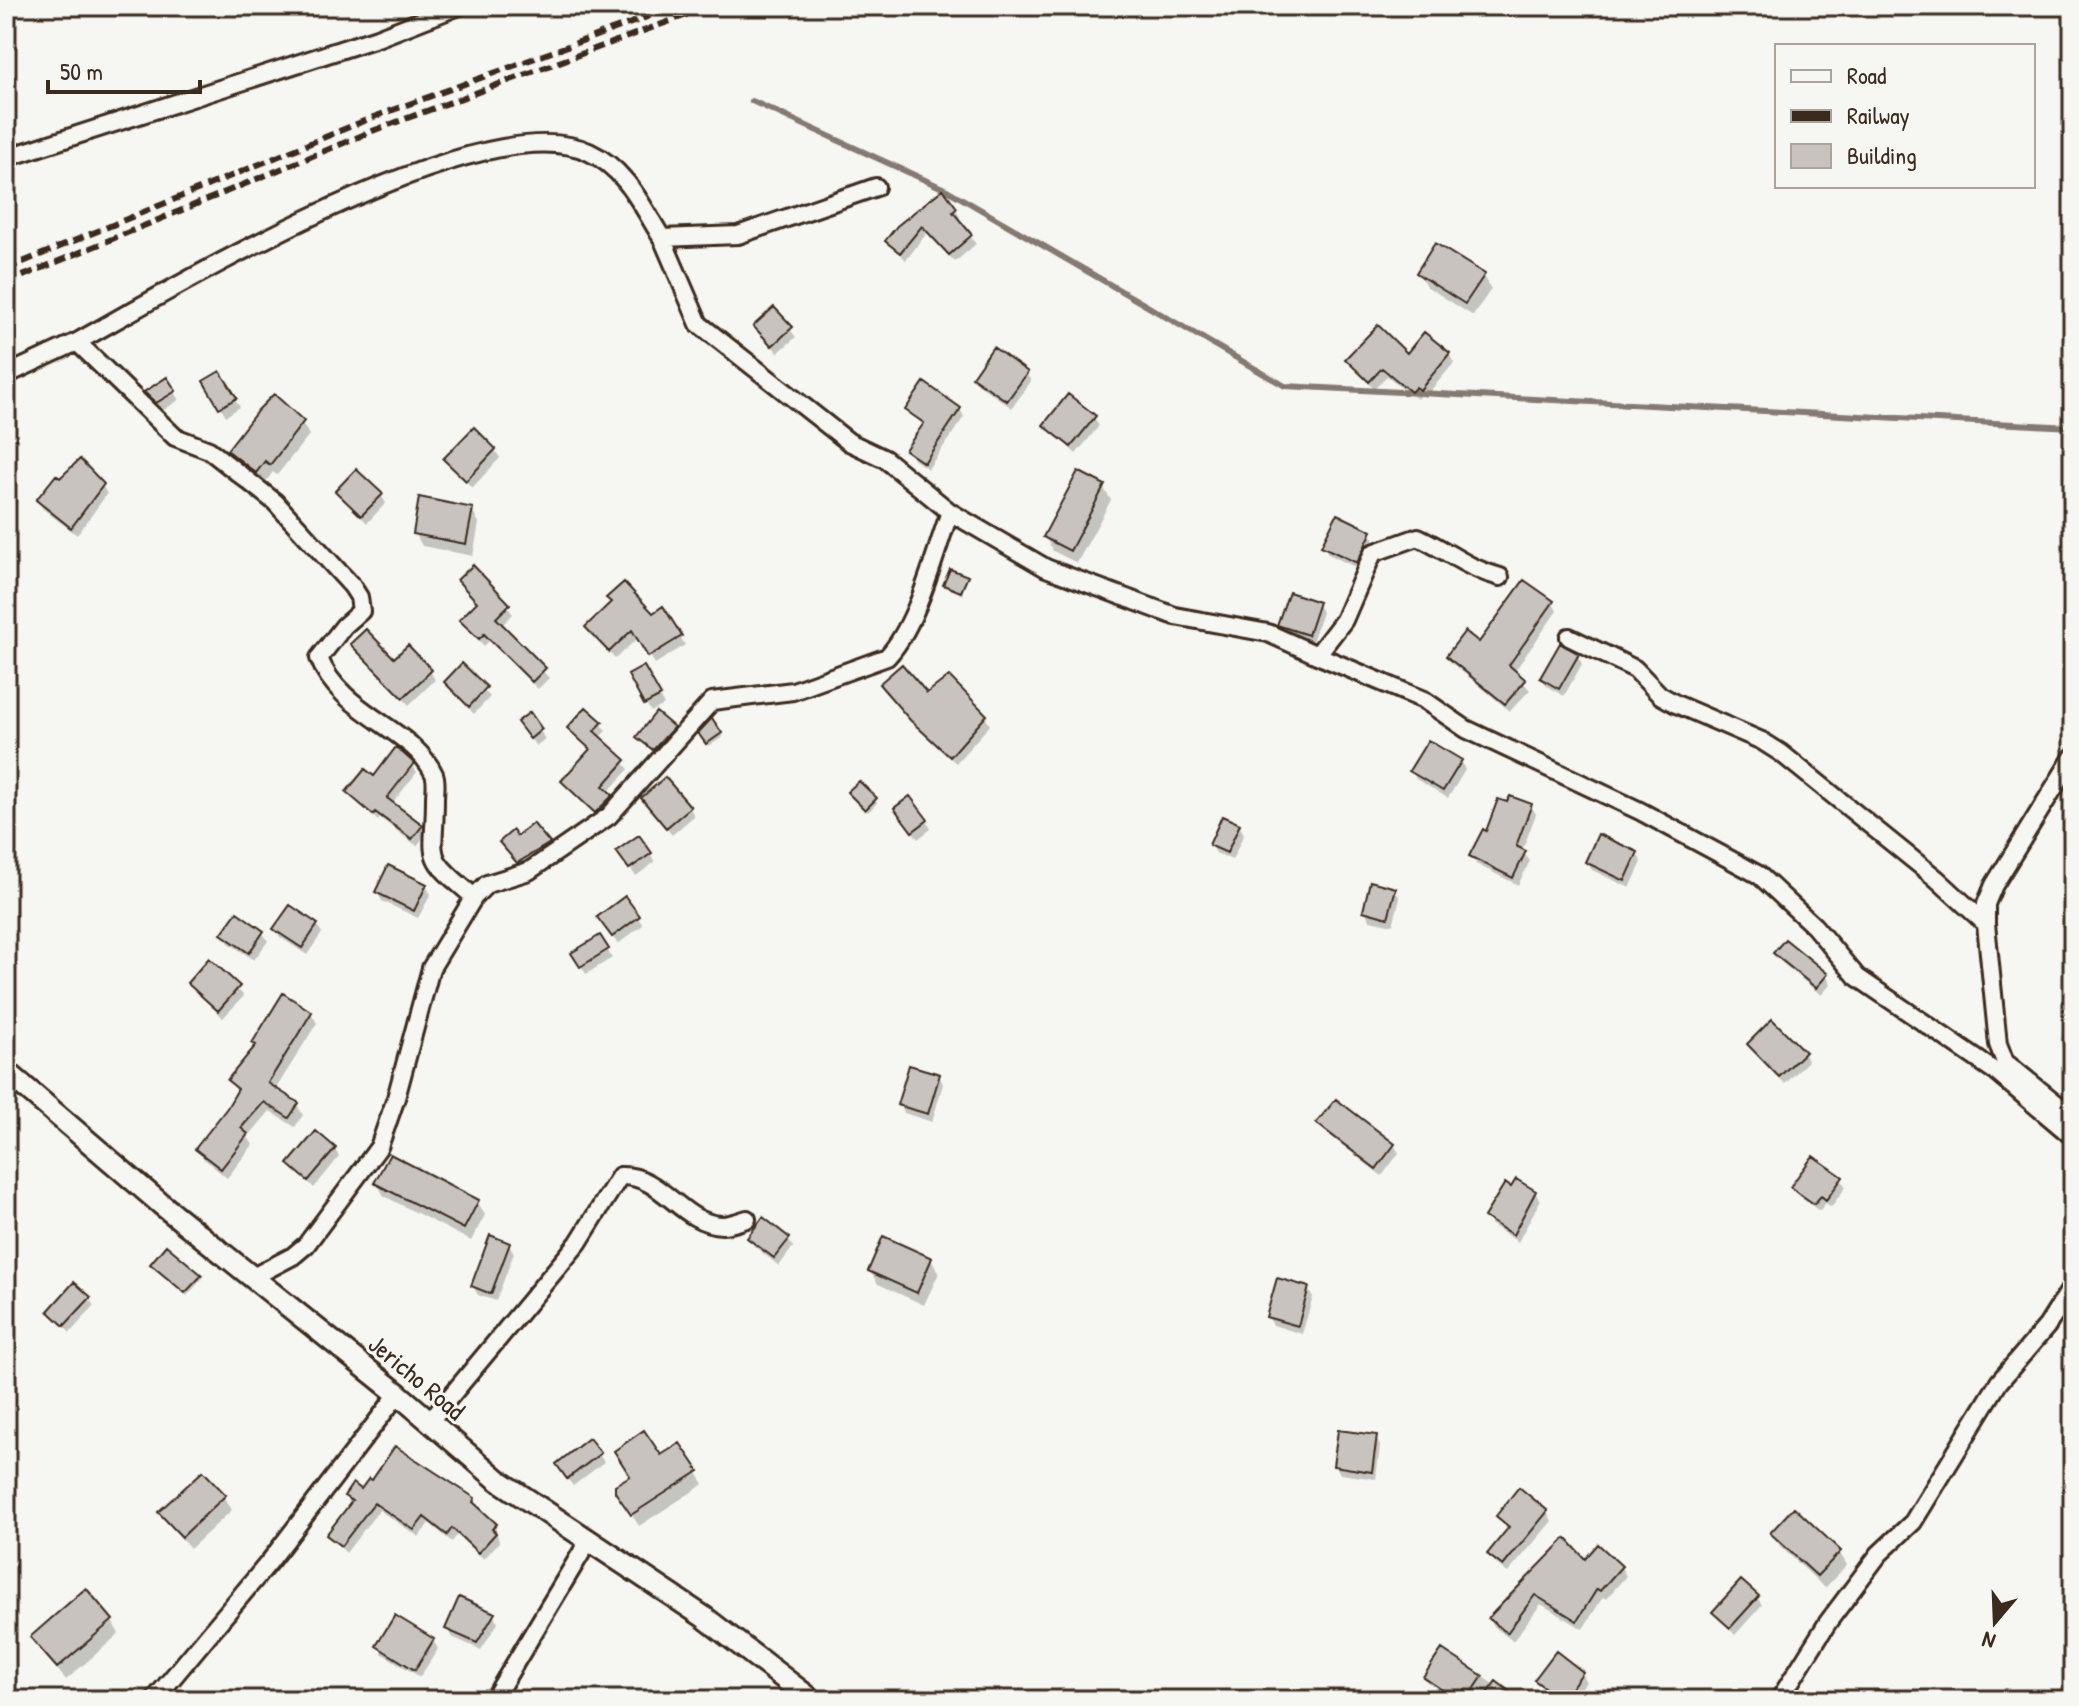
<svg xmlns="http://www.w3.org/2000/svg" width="2079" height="1706" font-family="'Patrick Hand',sans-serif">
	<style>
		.shadow { fill: #0003 }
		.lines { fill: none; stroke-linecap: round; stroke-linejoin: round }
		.stream { stroke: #857a71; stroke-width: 6 }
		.building { fill: #c8c3be; stroke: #3b2a1e; stroke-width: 2 }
		.minor-casing { stroke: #3b2a1e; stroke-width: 22 }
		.tertiary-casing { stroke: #3b2a1e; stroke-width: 26 }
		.minor { stroke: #f6f6f2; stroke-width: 16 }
		.tertiary { stroke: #f6f6f2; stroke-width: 20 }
		.rail { stroke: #3b2a1e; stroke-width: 6; stroke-dasharray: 12 6; stroke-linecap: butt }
		.labels { text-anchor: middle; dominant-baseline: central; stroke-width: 6; stroke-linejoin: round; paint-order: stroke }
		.street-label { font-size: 26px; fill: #3b2a1e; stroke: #f6f6f2 }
	</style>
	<rect width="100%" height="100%" fill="#f6f6f2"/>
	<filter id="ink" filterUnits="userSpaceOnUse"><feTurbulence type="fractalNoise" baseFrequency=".0125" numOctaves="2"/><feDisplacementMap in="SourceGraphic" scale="16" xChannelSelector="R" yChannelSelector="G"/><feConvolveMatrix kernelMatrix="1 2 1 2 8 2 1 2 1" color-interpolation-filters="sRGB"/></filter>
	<g filter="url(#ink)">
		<path class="shadow" d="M956 209 960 217 957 220 976 244 955 262 927 233 906 260 887 241Z
			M1418 273 1483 276 1491 289 1473 316 1426 286Z
			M774 310 796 337 778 353 756 326Z
			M1449 354 1454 363 1425 397 1421 394 1417 399 1387 376 1374 389 1347 359Z
			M1026 373 1031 381 1012 408 979 385 974 377Z
			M220 374 240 407 226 416 206 382Z
			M166 380 179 400 162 411 147 392Z
			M960 409 964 417 928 469 912 458 908 451 924 426 908 410Z
			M1094 418 1099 426 1076 454 1046 425Z
			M302 423 309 435 277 475 273 472 264 484 237 463 230 451Z
			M495 450 500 458 472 488 446 459Z
			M102 485 107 494 77 535 43 509 38 501Z
			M1103 487 1111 500 1077 563 1053 551 1045 537Z
			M337 491 381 495 386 503 367 523Z
			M472 509 479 523 473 556 422 546 415 533Z
			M1370 532 1375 541 1361 570 1328 554 1324 546Z
			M473 568 513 614 501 626 549 678 538 689 489 641 484 646 462 621 478 604 460 581Z
			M966 578 962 595 945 585Z
			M1317 603 1322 612 1312 642 1284 633 1280 625Z
			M1553 603 1557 611 1514 672 1530 690 1510 711 1453 664 1448 656 1480 644Z
			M663 609 685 645 655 664 639 637 615 659 587 627 652 615Z
			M352 644 430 671 435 680 409 705Z
			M1578 656 1582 664 1564 696 1547 686 1542 678Z
			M462 666 490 697 474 714 446 683Z
			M644 669 664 705 651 712 630 676Z
			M881 685 985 717 990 725 956 763 917 728Z
			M530 715 545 739 536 746 524 731Z
			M712 721 723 737 709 746 701 733Z
			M601 723 606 731 599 738 629 769 607 793 616 804 600 819 564 781 590 751 569 728Z
			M673 728 678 736 658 757 638 737Z
			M1461 761 1465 770 1448 798 1416 779 1412 771Z
			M412 765 417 772 392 804 422 826 426 834 417 846 380 818 378 821 348 792Z
			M852 796 875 800 877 803 868 812Z
			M643 799 690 808 694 816 672 835Z
			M1531 806 1536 814 1522 851 1530 861 1518 885 1476 864 1472 856 1487 834Z
			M902 817 927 821 931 829 918 839Z
			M1239 825 1244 834 1232 860 1216 853 1211 845Z
			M517 839 548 844 553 852 523 870 502 843Z
			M650 854 655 862 636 876 623 860Z
			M1637 854 1642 862 1630 888 1592 870 1587 862Z
			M426 886 431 894 418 918 382 901 377 892Z
			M1395 890 1400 898 1393 925 1370 920 1365 911Z
			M624 899 643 925 618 944 604 926Z
			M317 925 322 933 307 955 280 937 276 929Z
			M263 933 268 941 254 960 229 943 224 935Z
			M600 938 612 958 586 974 574 954Z
			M1775 953 1826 975 1831 984 1821 995 1780 961Z
			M210 961 244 996 223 1018 190 983Z
			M311 1013 317 1023 275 1090 297 1105 303 1115 295 1127 270 1111 248 1137 253 1145 227 1178 204 1159 198 1149 238 1093 229 1080 257 1048 254 1043Z
			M2069 1019 2073 1021V1053L2064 1050 2060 1041Z
			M1749 1045 1803 1053 1808 1061 1785 1084Z
			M939 1076 943 1084 932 1122 904 1113 900 1105Z
			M2072 1079 2073 1080V1104L2063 1092Z
			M1319 1123 1394 1145 1399 1153 1382 1176 1324 1131Z
			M335 1149 339 1157 314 1188 291 1164Z
			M1841 1179 1846 1187 1831 1207 1826 1203 1819 1211 1798 1195 1793 1187Z
			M377 1183 477 1201 485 1215 471 1241 384 1196Z
			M1535 1192 1540 1201 1518 1242 1491 1225 1486 1217Z
			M749 1238 788 1239 793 1247 779 1266 754 1246Z
			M509 1245 514 1253 496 1301 478 1295 473 1286Z
			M931 1260 939 1273 924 1305 878 1284 870 1271Z
			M155 1267 201 1276 202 1279 187 1296Z
			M1308 1289 1313 1297 1302 1334 1273 1325 1268 1317Z
			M89 1298 94 1306 70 1333 50 1311Z
			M1376 1437 1380 1446 1376 1479 1340 1474 1336 1466Z
			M680 1446 704 1484 639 1526 625 1504 661 1458Z
			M599 1454 604 1462 573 1486 563 1473Z
			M361 1491 474 1499 495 1525 499 1542 484 1559 457 1535 452 1542 429 1523 419 1537 379 1510 346 1553 328 1535 351 1505 346 1496Z
			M224 1497 232 1510 190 1549 161 1513Z
			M1547 1512 1552 1521 1508 1573 1495 1563 1490 1554 1509 1530 1498 1516Z
			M1772 1533 1839 1552 1847 1565 1825 1588 1780 1546Z
			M1585 1562 1621 1567 1626 1576 1606 1599 1603 1597 1583 1629 1541 1604 1513 1641 1495 1628 1490 1619Z
			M1757 1597 1762 1605 1735 1635 1714 1612Z
			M493 1615 498 1623 481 1650 452 1637 447 1629Z
			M112 1621 119 1634 66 1680 32 1638Z
			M433 1640 438 1649 420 1677 383 1654 378 1646Z
			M1443 1651 1516 1699 1517 1700H1487L1480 1695 1477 1700H1441L1444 1695 1425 1677Z
			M1581 1673 1586 1682 1572 1700H1557L1537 1680Z"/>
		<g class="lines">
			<path class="stream" d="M752 101 947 190 1285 386 2073 427"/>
		</g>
		<path class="building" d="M943 189 957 208 953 212 972 235 949 255 922 226 900 253 885 241 897 226Z
			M1435 243 1485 274 1465 304 1416 273Z
			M774 307 793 327 772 346 753 326Z
			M1378 325 1407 353 1424 332 1450 353 1420 390 1416 387 1411 392 1382 368 1369 382 1345 359Z
			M993 347 1028 372 1007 401 972 377Z
			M220 371 237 398 219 408 203 381Z
			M167 377 176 391 156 403 144 392Z
			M924 382 961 408 924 463 905 450 924 423 905 410Z
			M274 394 304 421 270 465 265 461 256 473 227 450 258 410Z
			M1068 394 1096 416 1071 447 1043 425Z
			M474 427 496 449 466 481 443 459Z
			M80 459 104 484 71 528 36 500 56 475 60 478Z
			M356 469 383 494 361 516 335 491Z
			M1078 471 1105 485 1070 551 1043 537Z
			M419 497 473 508 466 544 413 534Z
			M1337 514 1372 531 1357 563 1321 546Z
			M473 565 510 604 496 618 546 668 532 682 484 634 479 639 459 620 477 602 457 580Z
			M950 569 968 576 961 592 943 585Z
			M1524 580 1554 601 1509 665 1526 680 1505 704 1446 656 1465 631 1479 642Z
			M624 582 653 613 663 606 682 636 648 657 632 630 609 652 585 627 611 602 606 598Z
			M1289 592 1319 602 1308 635 1277 625Z
			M366 629 394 658 408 645 432 670 403 698 350 644Z
			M1560 643 1579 654 1559 689 1540 678Z
			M462 663 487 687 469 707 444 682Z
			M902 664 927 693 949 676 987 715 950 757 910 720 879 684Z
			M644 666 661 696 644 705 628 675Z
			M586 707 603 722 594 731 626 760 603 786 613 795 595 813 561 781 590 749 567 728Z
			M530 712 542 729 530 739 517 722Z
			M656 712 674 727 653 750 636 737Z
			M712 718 722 733 706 744 698 733Z
			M1428 740 1462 760 1443 791 1409 771Z
			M396 747 414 763 387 798 423 825 412 839 375 812 373 815 346 792 365 769 374 776Z
			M665 777 691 807 666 828 641 798Z
			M859 781 877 798 865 810 847 792Z
			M910 796 928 820 912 832 894 808Z
			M1510 796 1532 804 1516 846 1526 851 1513 878 1469 856 1483 829 1486 831 1498 799 1507 802Z
			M1222 816 1240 824 1227 853 1209 845Z
			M533 823 550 843 517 863 499 842 513 830 517 836Z
			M1598 834 1638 852 1625 881 1585 862Z
			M639 835 652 853 629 869 616 851Z
			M388 865 427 884 414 911 375 892Z
			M1370 881 1396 888 1388 918 1363 911Z
			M625 896 640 916 612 937 597 917Z
			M290 905 318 924 302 948 273 929Z
			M237 912 264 931 249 953 221 934Z
			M600 935 609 949 580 967 571 953Z
			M1785 939 1828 974 1816 988 1773 953Z
			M209 958 240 986 218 1011 187 983Z
			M283 993 312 1012 268 1083 299 1103 289 1118 264 1102 241 1128 248 1134 221 1169 195 1149 227 1108 238 1089 227 1080 256 1045 252 1043Z
			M1772 1019 1805 1052 1779 1077 1747 1044Z
			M909 1065 940 1074 928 1114 897 1105Z
			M1336 1099 1395 1144 1376 1169 1316 1123Z
			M316 1131 336 1148 308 1181 288 1164Z
			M390 1154 479 1200 464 1229 374 1183Z
			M1813 1156 1843 1177 1826 1200 1821 1196 1814 1204 1790 1187Z
			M1516 1179 1536 1191 1513 1235 1484 1217 1505 1183 1511 1187Z
			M763 1217 790 1238 774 1258 747 1238Z
			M490 1235 510 1243 491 1294 471 1286Z
			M883 1236 932 1258 917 1293 868 1271Z
			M166 1245 202 1275 185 1293 150 1264Z
			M1277 1278 1309 1287 1298 1326 1266 1317Z
			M74 1282 91 1297 64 1326 48 1311Z
			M644 1430 661 1455 680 1443 699 1471 631 1515 615 1492V1485L630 1476 614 1451Z
			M1338 1430 1377 1435 1372 1472 1333 1466Z
			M589 1438 601 1453 567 1479 556 1464Z
			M395 1446 475 1498 473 1502 497 1524 492 1529 496 1533 478 1553 452 1528 447 1535 424 1517 414 1530 374 1503 341 1546 326 1535 352 1501 344 1496 353 1483 361 1489 369 1478 372 1480Z
			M203 1471 226 1495 182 1537 158 1512Z
			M1519 1487 1548 1511 1503 1566 1487 1554 1509 1527 1496 1516Z
			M1794 1507 1841 1551 1817 1576 1770 1533Z
			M1566 1538 1585 1559 1598 1544 1622 1566 1600 1591 1597 1589 1577 1621 1535 1595 1507 1633 1488 1618Z
			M1741 1580 1759 1596 1730 1628 1712 1612Z
			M86 1588 113 1620 57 1668 30 1637Z
			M459 1597 495 1613 477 1643 445 1629Z
			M395 1615 434 1639 415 1670 376 1646Z
			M1442 1649 1483 1676 1467 1700H1457L1423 1677Z
			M1556 1651 1583 1672 1562 1700 1534 1680Z
			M1496 1681 1521 1700H1482Z"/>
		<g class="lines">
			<g class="minor-casing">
				<path id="minor" d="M6 158 377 38 459 6
					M876 187 738 235 662 238 699 324 849 442 885 459 950 512 1046 568 1175 616 1268 633 1317 655 1344 620 1373 553 1418 537C1450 552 1466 568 1500 577
					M77 342C178 286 482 103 589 152 626 169 642 206 662 238
					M6 375 77 342 175 437 209 450 275 502 352 586 359 597 361 611 344 626 319 658C340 714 413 728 434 774 437 781 435 791 435 798 435 863 421 852 474 897
					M1569 637 1635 669 1660 695 1676 704 1762 741 1781 753 1937 879 1986 924
					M1317 655 1424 700 1466 729 1640 811 1759 875 1814 926 1857 977 1996 1072 2073 1137
					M2073 757 1994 885 1986 904V924L1998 1044 2005 1062 2073 1117
					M251 1278 293 1256 306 1245 379 1147 396 1098 431 968 474 897 487 884 529 871 609 816 712 701 793 691 887 657C918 624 934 555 950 512
					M430 1421 578 1243 620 1176C662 1174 681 1224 722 1225 730 1225 740 1221 747 1219
					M154 1700 270 1561 398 1394
					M493 1700 589 1540
					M1779 1700 1828 1622 1879 1554 1913 1522 1999 1382 2047 1326 2073 1285"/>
			</g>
			<g class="tertiary-casing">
				<path id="tertiary" d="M6 1071 161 1204 398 1394 498 1480 704 1617 812 1700"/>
			</g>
			<use href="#minor" class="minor"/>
			<use href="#tertiary" class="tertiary"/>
			<path class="rail" d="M6 269 371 118 650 16
				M6 283 375 130 711 6"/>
		</g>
	</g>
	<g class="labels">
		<g class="street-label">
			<text transform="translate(417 1377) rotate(40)">Jericho Road</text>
		</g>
	</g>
	<rect width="2079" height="1706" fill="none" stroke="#f6f6f2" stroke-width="32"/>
	<rect x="16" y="16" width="2047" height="1674" fill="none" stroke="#3b2a1e" stroke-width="3" filter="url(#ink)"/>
	<rect x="1775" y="44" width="260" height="144" fill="#f6f6f2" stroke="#aba49d" stroke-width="2"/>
	<rect x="1791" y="70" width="40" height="12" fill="#f6f6f2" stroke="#aba49d" stroke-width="2"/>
	<text x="1847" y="84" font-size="24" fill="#3b2a1e">Road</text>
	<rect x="1791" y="110" width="40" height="12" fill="#3b2a1e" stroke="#aba49d" stroke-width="2"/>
	<text x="1847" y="124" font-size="24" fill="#3b2a1e">Railway</text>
	<rect x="1791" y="144" width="40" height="24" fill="#c8c3be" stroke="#aba49d" stroke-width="2"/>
	<text x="1847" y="164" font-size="24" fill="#3b2a1e">Building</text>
	<g transform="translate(1995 1622) rotate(199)" stroke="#f6f6f2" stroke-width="6" paint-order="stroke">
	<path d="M0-6L14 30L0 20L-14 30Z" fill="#3b2a1e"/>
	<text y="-12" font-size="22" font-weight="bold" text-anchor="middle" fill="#3b2a1e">N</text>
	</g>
	<path d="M48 80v12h152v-12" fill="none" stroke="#3b2a1e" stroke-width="4"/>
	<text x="60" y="80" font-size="24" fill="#3b2a1e" stroke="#f6f6f2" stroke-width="6" paint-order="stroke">50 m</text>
</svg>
